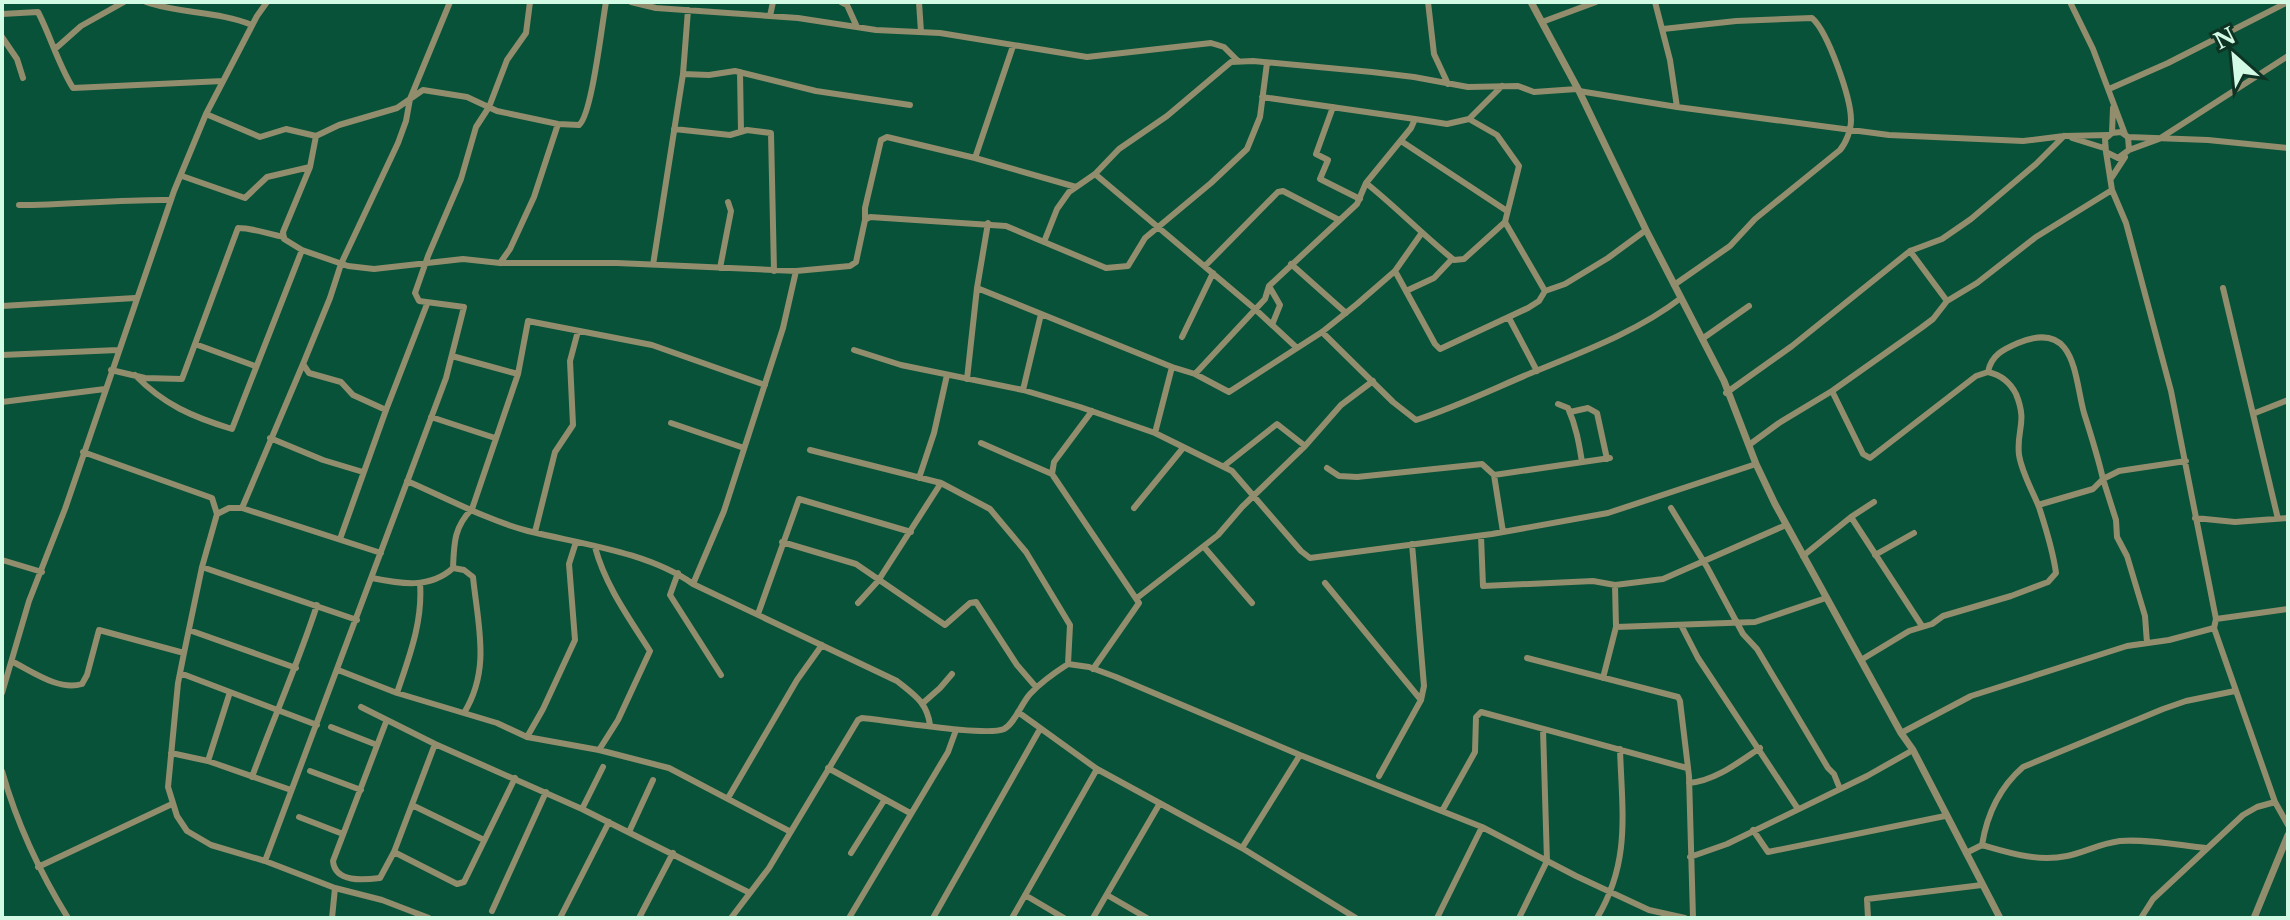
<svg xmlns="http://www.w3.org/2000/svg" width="2290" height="920" font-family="'Libre Baskerville',serif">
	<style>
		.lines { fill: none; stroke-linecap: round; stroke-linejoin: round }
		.minor { stroke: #918d6d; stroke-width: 6 }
		.tertiary { stroke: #918d6d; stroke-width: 7 }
	</style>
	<rect width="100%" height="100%" fill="#075238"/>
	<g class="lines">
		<path class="minor" d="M146 2C180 14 218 11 252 25
			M606 2C602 23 592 115 579 125L558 124 497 111 467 97 423 90 397 108 339 125 316 136 310 167 283 232 284 239 302 250 348 266 374 269 463 259 500 263H617L796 271
			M631 2 656 8 798 18 876 30 940 33 1087 57 1211 43 1224 47 1238 61
			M841 2 847 5 857 27
			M919 2 921 32
			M1428 2 1434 54 1448 84
			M1655 2 1670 60 1677 107
			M2070 2 2093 49 2125 134
			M688 10 683 74 709 75 735 71 816 91 910 105
			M2 14 38 12C51 37 58 64 73 88L223 81
			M770 16 773 2
			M1542 22 1596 2
			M1663 29 1736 21 1812 18C1828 32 1851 98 1851 120 1851 130 1846 143 1840 150L1755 219 1730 246 1674 285
			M2 37 17 59 23 78
			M1013 46 975 158 1076 187
			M55 49 81 26 124 2
			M740 72 741 132
			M2109 89 2168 63 2288 2
			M1579 91 1677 107 1889 135 2023 141 2064 136 2108 135
			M1262 97 1415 119
			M1333 107 1316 154 1328 160 1320 179 1360 199
			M206 114 260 137 286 129 316 136
			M1469 119 1497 135 1519 166 1505 222
			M674 129 730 135 747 130 771 133 774 271
			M2112 133 2113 108
			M2128 137 2208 140 2288 148
			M2072 138 2104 148
			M1401 141 1507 211
			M2129 150 2128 137 2121 132 2112 133 2105 139 2106 152 2118 158 2129 150 2159 139 2288 56
			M2106 152 2112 190 2126 223 2171 391 2216 619 2214 628 2275 802 2288 825
			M1095 174 1255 309 1297 348
			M182 176 245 198 267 177 310 167
			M2112 177 2125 157
			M1366 183C1396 207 1423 235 1454 260L1464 259 1505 222 1545 291
			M19 205C70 205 120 199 171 200
			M865 220V208L881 140 887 137 975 158
			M1044 242 1057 209 1069 192 1095 174 1119 149 1167 116 1231 62 1253 61 1372 72 1414 77 1468 87 1518 86 1534 92 1577 89
			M1910 251 1947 301
			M500 263 510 249 534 197 558 124
			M1291 264 1346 313
			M653 265 683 74
			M1205 266 1278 192 1283 191 1339 220
			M720 268 731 211 728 202
			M1395 271 1435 344 1440 349 1528 308 1539 301 1545 291 1565 284 1608 258 1646 230
			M977 288 1172 367 1195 374 1229 392 1322 332 1357 304 1395 271 1421 234
			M2223 288 2278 519
			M1406 291 1434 278 1452 259
			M427 304 386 410 353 395 341 382 309 373 303 364 330 298 341 264 398 143 406 121 410 99 450 2
			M2 306 135 298
			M1509 318 1537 371
			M1272 325 1280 305 1269 286 1357 204 1366 183 1411 128 1415 119 1447 124 1469 119 1502 86
			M1322 332 1393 402 1416 420C1456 407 1493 389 1531 373 1582 352 1637 332 1681 298
			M1182 337 1213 273
			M1702 339 1749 306
			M195 344 255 366
			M854 350 901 365 1023 390 1080 407 1155 433 1232 471 1301 551 1310 558 1492 534 1608 513 1756 464
			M2 355 118 350
			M452 356 518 374
			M111 370 145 378 182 379 238 228C253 228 268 234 284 237
			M1988 372C1991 355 2004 349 2018 343 2076 319 2074 376 2084 413 2091 435 2098 457 2103 479L2093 489 2038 505
			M1195 374 1265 299 1269 286
			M135 375C164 405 193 417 232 429L302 250
			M967 379 977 288 988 223
			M1023 390 1041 314
			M1832 391 1863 454 1870 458 1976 376 1988 372C2001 375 2010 382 2016 394 2028 423 2016 430 2019 455 2022 473 2032 490 2039 507 2046 529 2053 550 2056 573L2048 582 2011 596 1943 616 1932 624 1909 631 1861 660
			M1726 393 1792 346 1910 251 1942 239 1971 219 2036 164 2064 136
			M2 402 105 389
			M1558 404 1568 408C1576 426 1579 443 1582 462
			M1092 411 1054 462 1052 474 1139 603 1093 669
			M1570 412 1588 408 1597 413 1607 459
			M2255 413 2288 400
			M431 417 495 438
			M671 423 744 448
			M1155 433 1172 367
			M270 438 323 460 363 472
			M981 443 1052 474
			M1749 445 1779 423 1832 391 1921 328 1933 319 1947 301 1977 283 2036 237 2112 190
			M810 450 941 483 990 509 1026 552 1070 625 1068 664
			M83 452 212 498 217 514
			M1224 466 1277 424 1305 446
			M1327 468 1339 476 1357 477 1482 464 1494 475 1503 532
			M1494 475 1610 458
			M919 478 934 433 947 375
			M407 481C446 498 487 520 528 531 581 544 648 552 693 584L897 681C914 695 927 702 930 725
			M242 508 303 364
			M1134 508 1183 448
			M1671 508 1707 567 1743 634 1757 649 1828 768 1834 774 1840 789
			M1851 517 1874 502
			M2195 518 2235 522 2288 518
			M535 532 555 452 573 425 570 361 578 331
			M1481 536 1483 586 1593 581 1615 585 1616 627 1603 678
			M340 539 386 410
			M782 542 856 564 945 625 970 603 976 602 1017 665 1036 687
			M595 547C605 585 629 618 650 651L618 720 599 750
			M1204 547 1252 603
			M1875 555 1914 533
			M1803 556 1851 517 1922 626
			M2 560 42 572
			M202 567 217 514 229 508H242L381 553
			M678 573 670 595 721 675
			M372 578C401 584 430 589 453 568
			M1325 583 1421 700
			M693 584 724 511 783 328 796 271 850 266 856 262 865 220 870 217 1006 226 1106 268 1128 266 1145 238 1211 183 1247 149 1260 117 1267 63
			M1615 585 1663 579 1786 525
			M1137 598 1218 535 1242 507 1305 446 1341 405 1373 381
			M858 603 878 581 941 483
			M758 614 799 499 911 532
			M2216 619 2288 609
			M1681 625 1698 658 1798 809
			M1616 627 1755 622 1826 598
			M189 630 296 668
			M2147 643 2145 616 2127 556 2117 537 2116 520 2103 479 2119 471 2186 461
			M184 653 178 683 168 787 177 816 187 831 211 845 265 861 335 888 382 900 429 918
			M1527 658 1678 697 1680 701 1689 776 1693 918
			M13 662C33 672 59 691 82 684L87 675 99 630 184 653 202 567 357 620
			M338 670 397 693 497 723 527 737 599 750 669 768 789 831
			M180 673 317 725
			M2 693 29 601 65 509 174 191 206 114 257 16 267 2
			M397 693C409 657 423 622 420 583
			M923 703 940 688 952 674
			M361 707 435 744 582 809 750 893
			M1018 712 1097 769 1242 848 1356 918
			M464 713C491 669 478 626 473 577L464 570 453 568C454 543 454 527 472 509L518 374 528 321 652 345 765 385
			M386 722 333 861C335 883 364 880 380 878L394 852 435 744
			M331 727 377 745
			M1901 733 1971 696 2127 646 2169 640 2214 628
			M527 737 543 709 575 640 569 564 576 542
			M171 753 208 761 291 790
			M208 761 230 692
			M828 768 910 813
			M2 771C17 824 39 871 68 918
			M310 771 361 790
			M1379 776 1421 700 1424 686 1412 544
			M252 777C273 719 298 664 317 605
			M1689 783C1715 781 1739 762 1760 748
			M728 798 797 680 822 645
			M412 805 484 840
			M582 809 603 767
			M1442 811 1475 752 1476 717 1481 712 1687 768
			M299 817 343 834
			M1753 830 1768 852 1945 816
			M629 832 653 780
			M1982 845C2010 853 2037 862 2067 856 2086 852 2098 844 2120 841 2148 839 2178 845 2206 848
			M1242 848 1300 755
			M394 852 457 884 464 882 515 778
			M851 853 885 799
			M1966 853 1982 845C1987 814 1999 788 2023 767L2163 709 2186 701 2235 691
			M1690 857 1727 844 1867 776 1913 750
			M265 861 446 378 464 307 419 301 415 293 428 256 461 179 476 127 489 107 507 60 526 33 530 2
			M38 867 172 804
			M1025 895 1064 918
			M1107 895 1147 918
			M492 911 546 792
			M332 918 335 888
			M560 918 609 822
			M639 918 673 853
			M731 918 769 868 858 720 862 718C887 720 987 737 1004 729 1015 723 1021 704 1030 694 1041 682 1054 673 1068 664L1089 667 1116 677 1300 755 1482 827 1576 876 1649 910 1685 918
			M849 918 948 752 956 730
			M933 918 1040 729
			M1012 918 1097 769
			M1093 918 1160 803
			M1437 918 1482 827
			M1519 918 1547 861 1543 729
			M1597 918C1631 861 1622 812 1620 749
			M1868 918 1867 899 1982 885
			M2141 918 2153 899 2243 815 2257 807 2275 802"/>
		<path class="tertiary" d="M1531 2 1579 91 1646 230 1724 381 1756 464 1775 504 1901 733 1913 750 2000 918
			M2254 918 2288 835"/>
	</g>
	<rect width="2290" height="920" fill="none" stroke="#d2fae5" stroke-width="8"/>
	<g transform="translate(2234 56) rotate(333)" stroke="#0e3324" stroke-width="6" paint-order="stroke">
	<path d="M0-6L14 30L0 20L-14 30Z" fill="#d2fae5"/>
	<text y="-12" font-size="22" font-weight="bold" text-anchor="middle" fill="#d2fae5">N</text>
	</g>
</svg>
